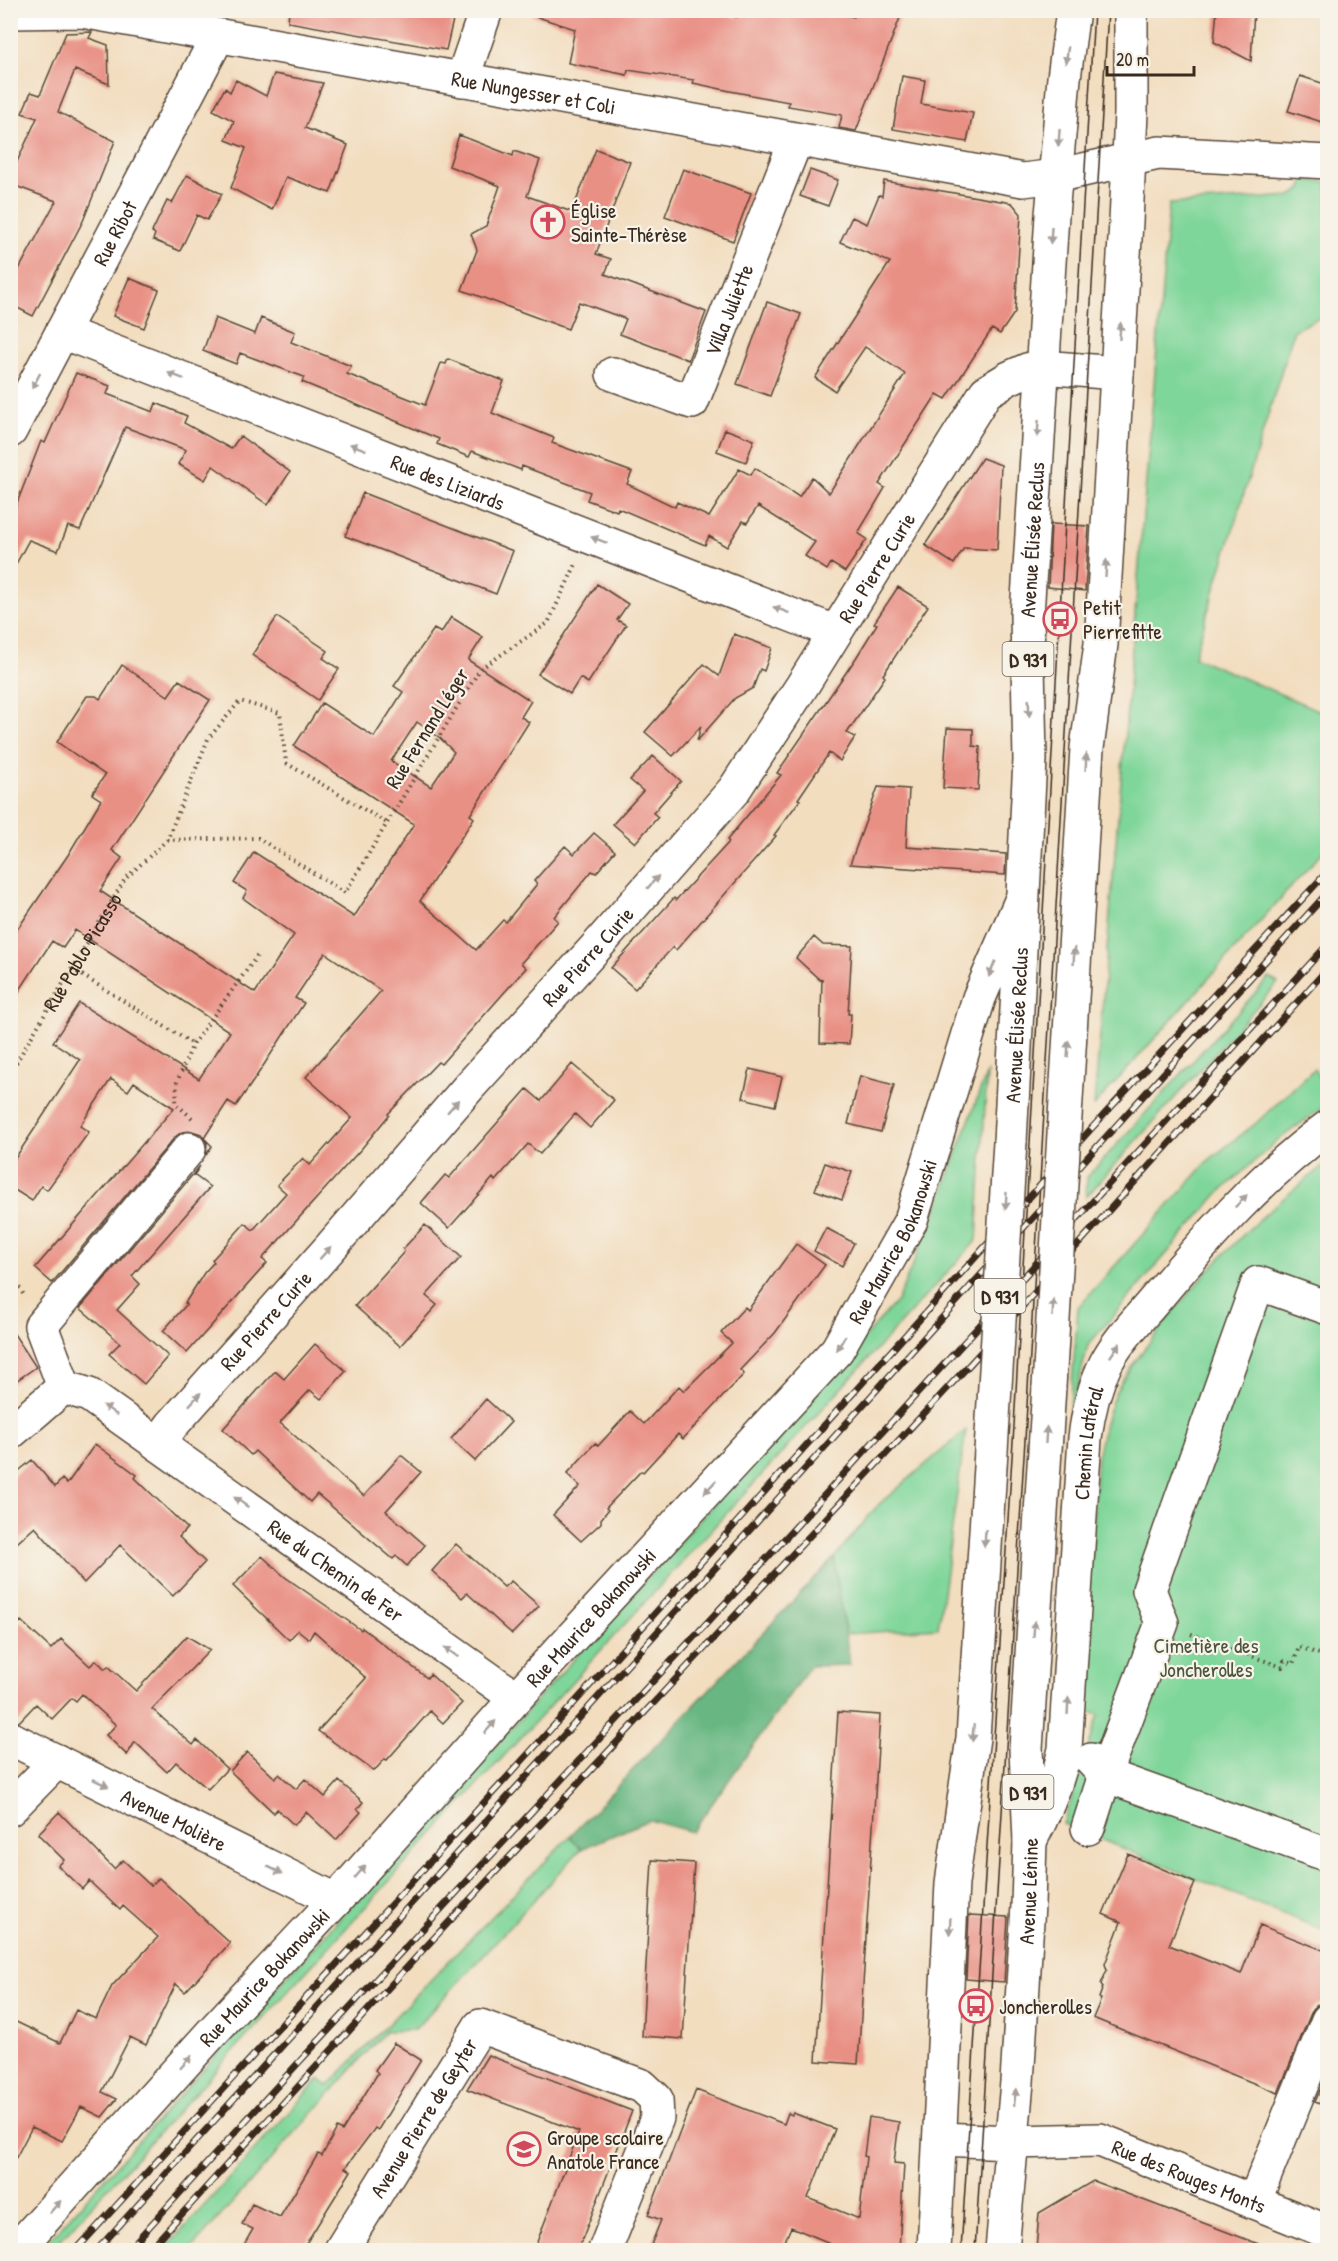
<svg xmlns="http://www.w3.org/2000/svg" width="1338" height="2261" font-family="'Patrick Hand',sans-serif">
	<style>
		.green { fill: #7fd69a; stroke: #5d805c; stroke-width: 1.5 }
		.forest { fill: #67b782; stroke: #517050; stroke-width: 1.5 }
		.building { fill: #e99085; fill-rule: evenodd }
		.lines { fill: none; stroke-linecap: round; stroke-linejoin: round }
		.minor-casing { stroke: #564536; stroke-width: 36 }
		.major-casing { stroke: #564536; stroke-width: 36 }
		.path { stroke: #564536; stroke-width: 4; stroke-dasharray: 1.5 4.5; stroke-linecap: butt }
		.minor { stroke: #fff; stroke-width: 33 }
		.major { stroke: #fff; stroke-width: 33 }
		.tram { stroke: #3b2a1e; stroke-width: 1.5 }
		.rail-casing { stroke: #3b2a1e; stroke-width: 7 }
		.rail { stroke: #f7f3e8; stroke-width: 4.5; stroke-dasharray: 14; stroke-linecap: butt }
		.major-bridge-casing { stroke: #564536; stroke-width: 36; stroke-linecap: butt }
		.major-bridge { stroke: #fff; stroke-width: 33 }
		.oneway { fill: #a79f9a }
		.labels { text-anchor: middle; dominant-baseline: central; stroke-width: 4.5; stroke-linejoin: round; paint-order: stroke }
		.shield { fill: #f7f3e8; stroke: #73665b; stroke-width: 1.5 }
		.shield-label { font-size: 20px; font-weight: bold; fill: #3b2a1e }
		.street-label { font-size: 21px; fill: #3b2a1e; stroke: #f7f3e8 }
		.poi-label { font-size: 21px; fill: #3b2a1e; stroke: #f7f3e8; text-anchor: start }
		.park-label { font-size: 21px; fill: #4c553d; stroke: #f7f3e8 }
	</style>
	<rect width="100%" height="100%" fill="#f7f3e8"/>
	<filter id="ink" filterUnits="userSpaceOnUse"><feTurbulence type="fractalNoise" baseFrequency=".0167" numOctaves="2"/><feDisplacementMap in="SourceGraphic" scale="12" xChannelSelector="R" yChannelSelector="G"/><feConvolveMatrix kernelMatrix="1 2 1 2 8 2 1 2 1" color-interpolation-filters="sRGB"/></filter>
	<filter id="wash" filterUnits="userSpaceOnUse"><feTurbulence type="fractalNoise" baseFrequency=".008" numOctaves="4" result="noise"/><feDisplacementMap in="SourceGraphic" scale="24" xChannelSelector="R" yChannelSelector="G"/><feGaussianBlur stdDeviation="1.35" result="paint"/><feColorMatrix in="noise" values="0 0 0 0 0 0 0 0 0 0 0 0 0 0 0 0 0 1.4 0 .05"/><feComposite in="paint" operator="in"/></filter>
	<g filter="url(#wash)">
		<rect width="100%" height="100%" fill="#f2ddbf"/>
		<path class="green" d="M1304 180 1327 182V314L1294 330 1194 657 1327 714V847L1094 1106 1169 204 1291 196 1302 189Z
			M1269 978 1278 983 1086 1197 1087 1177Z
			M1314 1069 1327 1092V1104L1277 1141 1219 1193 1088 1345 1069 1421 1078 1307 1210 1159 1255 1124Z
			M987 1072 977 1240 51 2250H40L897 1301 934 1215Z
			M1327 1163V1932L1063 1824 1099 1715 1081 1709 1097 1456C1102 1435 1106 1414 1115 1394 1127 1370 1143 1351 1159 1330 1209 1264 1262 1213 1327 1163Z
			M966 1430 938 1628 845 1634 834 1558 878 1505Z
			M570 1836 581 1849 414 2030 386 2031 190 2250H164L319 2079 328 2086Z"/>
		<path class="forest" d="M834 1558 850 1665 810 1666 692 1832 649 1820 581 1849 570 1836Z"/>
		<g id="blocks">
			<path class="building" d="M289 10H416V13L453 20 446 50 288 22Z
				M532 10H702L737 17 738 10H814L854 17 855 10H903L856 131 839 128 842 115 788 106 789 102 730 91 693 83 694 80 628 70 627 75 568 63 575 29 531 15Z
				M1217 10H1254L1251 61 1214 42Z
				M92 32 89 38 108 45 109 84 75 70 58 112 115 141 83 221 33 316 10 304V268L18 271 56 201 10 184V177L37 118 22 113 31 92 40 95 66 33Z
				M274 74 323 83 305 128 348 145 330 193 286 177 272 210 231 188 246 148 226 140 234 121 213 110 225 88 230 92 236 80 266 96Z
				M902 76 925 80 921 104 973 113 967 142 893 129Z
				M1300 76 1328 85V124L1288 111Z
				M459 135 513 156 514 151 540 160 527 196 572 212 596 149 630 162 596 254 611 259 605 274 706 312 688 360 620 334 626 319 579 302 568 329 462 290 477 250 471 234 486 226 500 186 449 166Z
				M683 169 751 193 733 241 665 216Z
				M810 170 838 180 828 206 800 196Z
				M187 175 222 194 207 220 197 215 180 251 153 240 155 234 152 232 167 201 172 203Z
				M884 181 1012 203 1021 214 1015 312 1000 334 992 329 946 399 937 394 879 484 885 488 858 533 867 539 845 572 831 563 827 570 805 556 815 542 758 506 747 523 743 521 727 547 709 536 705 545 618 508 617 511 587 500 590 492 522 466 521 470 472 451 469 457 437 444 439 439 302 382 304 377 240 353 236 364 203 351 215 318 255 334 261 318 295 332 291 342 351 366 347 374 425 405 441 363 446 364 448 359 504 381 492 413 554 438 552 443 632 472 627 484 675 507 677 502 709 517 739 469 751 475 755 468 799 497 812 477 829 493 905 374 865 347 835 391 815 378 890 262 840 242 852 217 867 224 879 195 882 196Z
				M129 278 159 290 144 328 113 316Z
				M767 302 801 314 770 396 737 384Z
				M76 373 110 386 107 394 153 412 156 403 187 416 184 423 231 449 240 436 290 472 268 505 213 466 205 480 178 464 186 450 125 427 80 530 68 526 58 551 29 540 10 575V521L41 441 45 443Z
				M725 429 754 440 746 462 717 451Z
				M982 458 1001 465 997 550 964 548 954 564 925 545Z
				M363 493 513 551 496 594 345 536Z
				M1051 524 1089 526 1085 591 1048 587Z
				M597 584 628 604 617 620 626 625 588 683 580 678 570 694 538 674Z
				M898 587 928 606 883 675 885 677 847 733 855 737 840 761 829 753 798 799 800 800 774 835 776 836 676 950 673 947 635 989 611 968 674 898 676 900 729 842 727 840 781 775 777 773 856 658 877 624 874 623Z
				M277 617 328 651 323 658 339 669 318 700 252 655Z
				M451 617 483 637 468 660 531 701 521 717 529 722 470 815 474 818 420 901 476 950 503 920 506 922 537 884 534 881 565 846 574 854 594 833 615 851 596 873 592 871 554 917 558 921 521 963 526 968 441 1064 438 1062 388 1114 389 1115 362 1148 262 1259 267 1263 187 1353 163 1331 187 1304 185 1303 204 1273 214 1262 212 1260 245 1223 253 1230 286 1193 277 1185 303 1158 310 1165 352 1118 306 1077 381 991 325 953 295 998 304 1003 256 1077 236 1106 228 1101 204 1138 212 1146 206 1155 207 1143 201 1134 192 1131 182 1132 175 1137 52 1283 35 1268 174 1108 134 1082 128 1091 111 1079 80 1126 89 1132 47 1190 41 1186 32 1201 10 1187V1166L80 1060 53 1042 79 1003 199 1079 230 1032 75 930 63 948 52 941 10 1005V940L68 855 101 800 92 794 105 775 57 742 87 696H96L100 699 122 665 168 696 179 680 210 700 112 850 122 858 100 891 255 993 294 935 243 898 247 891 234 883 254 852 354 917 414 824 294 746 322 703 374 737 403 692 394 686 434 629 441 633ZM417 722 440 738 454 752 431 787 391 761Z
				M734 634 772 648 764 671 760 669 753 688 735 698 697 741 701 726 673 756 645 732 704 664 719 676Z
				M947 728 973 729V746L980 747 978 790 943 788Z
				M653 756 681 781 653 813 658 817 635 843 613 824 643 791 630 780Z
				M878 787 909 789 906 847 1006 854 1005 875 850 864Z
				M814 937 823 945 852 946 848 1014H851L849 1044 820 1043 822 979 820 980 796 958Z
				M572 1064 614 1100 590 1128 575 1114 540 1154 528 1144 495 1181 493 1178 449 1228 421 1203 445 1175 449 1178 527 1089 541 1101Z
				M750 1069 782 1077 775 1106 743 1098Z
				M860 1076 894 1085 881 1132 848 1124Z
				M825 1163 852 1172 842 1200 815 1190Z
				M200 1166 194 1175 210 1187 132 1276 140 1284 117 1310 168 1356 144 1384 109 1354 120 1343 80 1308Z
				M425 1225 461 1257 426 1296 437 1305 400 1346 355 1306 404 1252 403 1249Z
				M826 1228 854 1243 842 1266 814 1251Z
				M796 1244 825 1265 775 1333 740 1370 744 1374 683 1439 678 1434 643 1472 641 1471 606 1508 608 1510 601 1519V1523L581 1541 553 1515 580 1486 567 1474 595 1443 598 1446 630 1411 644 1424 679 1386 684 1391 732 1343 721 1333 745 1307 748 1310Z
				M10 1328 36 1367 10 1385Z
				M315 1344 346 1371 321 1399 310 1390 280 1423 364 1496 401 1455 421 1472 386 1511 425 1545 407 1566 396 1556 393 1559 317 1494 310 1502 255 1451 251 1455 223 1429 275 1371 284 1379Z
				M486 1399 511 1422 475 1461 451 1439Z
				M95 1444 137 1475 135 1478 187 1528 179 1537 205 1562 173 1596 120 1545 84 1583 35 1527 10 1549V1478L32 1460 55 1487 62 1479 67 1484Z
				M456 1544 504 1587 511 1581 539 1606 512 1634 467 1593 462 1598 432 1571Z
				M262 1556 285 1577 361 1630 362 1628 427 1678 430 1674 462 1703 443 1723 430 1711 387 1760 385 1759 374 1771 318 1731 366 1678 314 1631 309 1639 298 1630 289 1640 233 1586Z
				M21 1621 51 1649 61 1639 90 1666 96 1660 105 1669 108 1666 136 1691 187 1636 210 1650 152 1709 193 1745 197 1740 227 1769 208 1789 176 1762 167 1772 135 1742 127 1755 106 1735 116 1725 82 1694 76 1701 72 1698 52 1719 36 1704 19 1722 10 1720V1633Z
				M838 1712 880 1715 858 2064 816 2061Z
				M247 1752 275 1778 279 1774 296 1789 305 1779 325 1797 339 1781 363 1802 357 1809 361 1812 336 1840 306 1812 294 1825 277 1809 274 1813 230 1771Z
				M59 1812 114 1869 123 1860 151 1886 159 1878 230 1943 185 1992 176 1984 146 2045 130 2037 102 2092 117 2099 102 2117 81 2107 62 2141 32 2127 10 2169V2019L60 2043 76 2010 96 2019 112 1986 158 1937 123 1906 120 1910 89 1881 82 1889 58 1866 64 1860 38 1834Z
				M1128 1854 1195 1883 1169 1945 1241 1974 1260 1925 1328 1952V2002L1317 2005 1311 2013 1278 2093 1093 2018 1101 1999 1099 1998 1103 1987 1101 1984 1107 1970 1105 1964 1121 1922 1103 1914Z
				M652 1860 694 1863 683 2039 642 2036Z
				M969 1915 1008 1917 1004 1982 966 1979Z
				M394 2043 421 2060 378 2130 375 2128 345 2168 351 2171 302 2250H241L253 2229 242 2224 252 2204 280 2217 318 2154 322 2156 337 2128 342 2131 378 2073 375 2070Z
				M488 2055 632 2111 578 2250H534L579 2132 467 2089Z
				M1328 2071V2107L1315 2102Z
				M696 2090 784 2124 788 2113 792 2115 793 2113 835 2129 808 2198 859 2219 866 2157 864 2156 869 2117 899 2122 894 2163 904 2164 899 2250H847L791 2227 781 2250H649L661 2220 648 2215Z
				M1093 2181 1272 2249V2250H1036L1039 2213Z"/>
		</g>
	</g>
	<g filter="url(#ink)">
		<use href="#blocks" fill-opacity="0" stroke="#564536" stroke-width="1.5"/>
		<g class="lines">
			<g class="minor-casing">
				<g id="minor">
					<path id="s2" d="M10 12 82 11 1023 180 1056 176 1159 153 1328 162"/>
					<path d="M462 80 486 10"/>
					<path id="s3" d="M62 332 835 632"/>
					<path id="s4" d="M613 374 692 402 796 140"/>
					<path id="s5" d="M10 431 218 36"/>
					<path d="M64 1387 41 1326 189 1149"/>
					<path id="s6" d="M10 1433 64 1387 89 1395 516 1698"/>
					<path id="s7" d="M158 1444 172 1425 329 1249 468 1088 598 945 734 790 802 686 986 392 1009 378 1027 370 1042 367 1117 373"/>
					<path id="s8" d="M10 1738 336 1900"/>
					<path d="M1091 1760 1105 1775 1328 1855"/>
					<path d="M10 1809 57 1761"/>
					<path d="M1088 1828 1105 1775 1162 1623 1149 1590 1258 1283 1328 1308"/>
					<path id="s9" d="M1030 1841C1046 1811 1058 1782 1065 1749L1085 1438C1088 1412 1094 1387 1106 1363 1119 1338 1141 1317 1159 1295 1211 1233 1263 1175 1328 1127"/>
					<path id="s10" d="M940 2139 1011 2142 1100 2140 1328 2232"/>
					<path d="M1254 2202 1328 2020"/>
					<path id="s11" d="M16 2250 217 2027 336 1900 516 1698 837 1350 911 1220 979 998 1021 901"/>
					<path id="s12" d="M341 2250 480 2026 642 2086 656 2099 657 2118 605 2250"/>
				</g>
			</g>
			<g class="major-casing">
				<g id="major">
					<path d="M1067 1083 1087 748 1101 644 1126 222 1131 113V10"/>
					<path id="s13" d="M1010 1142 1030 760 1027 615 1052 215 1064 78 1073 10"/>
					<path d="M934 2250 952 1883 973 1738 991 1451"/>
					<path id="s14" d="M1002 2250 1017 2082 1028 1905 1030 1841 1026 1749 1049 1387"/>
				</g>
			</g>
			<g class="path">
				<path d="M167 840 258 838 345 893 480 669 548 623 576 564"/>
				<path d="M72 969 193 1044"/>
				<path id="s1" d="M10 1073 125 879 167 840 208 739 240 701 280 713 286 763 387 823"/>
				<path d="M192 1118 176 1104 177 1082 193 1044 257 956"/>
				<path d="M10 1272 25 1297"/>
				<path d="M1191 1634 1282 1667 1284 1661 1293 1664 1299 1647 1328 1657"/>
			</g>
			<use href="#minor" class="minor"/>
			<use href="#major" class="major"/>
			<path class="tram" d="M961 2250 1014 1426 1094 10
				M975 2250 1025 1440 1108 10"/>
			<g class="rail-casing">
				<path id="rail" d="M76 2250 531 1751 1090 1130 1328 871
					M97 2250 1328 892
					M128 2250 300 2061 757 1569 1328 944
					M149 2250 421 1952 971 1363 1328 968"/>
			</g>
			<use href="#rail" class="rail"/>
			<g class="major-bridge-casing">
				<path id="major-bridge" d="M1049 1387 1067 1083
					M991 1451 1010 1142"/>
			</g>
			<use href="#major-bridge" class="major-bridge"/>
		</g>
		<defs><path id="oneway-solid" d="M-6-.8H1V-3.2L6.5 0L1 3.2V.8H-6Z" transform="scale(1.5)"/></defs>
		<g class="oneway">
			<use href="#oneway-solid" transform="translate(1067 55) rotate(98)"/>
			<use href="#oneway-solid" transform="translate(1059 138) rotate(94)"/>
			<use href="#oneway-solid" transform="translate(1051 235) rotate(94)"/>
			<use href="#oneway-solid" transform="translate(1120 331) rotate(-86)"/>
			<use href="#oneway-solid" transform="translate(176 376) rotate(-159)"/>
			<use href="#oneway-solid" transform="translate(36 381) rotate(118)"/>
			<use href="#oneway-solid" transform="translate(1038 429) rotate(94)"/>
			<use href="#oneway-solid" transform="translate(358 447) rotate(-159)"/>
			<use href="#oneway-solid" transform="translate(599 540) rotate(-159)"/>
			<use href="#oneway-solid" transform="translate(1106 568) rotate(-87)"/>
			<use href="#oneway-solid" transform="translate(781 610) rotate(-159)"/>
			<use href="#oneway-solid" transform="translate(1029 708) rotate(88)"/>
			<use href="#oneway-solid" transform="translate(1086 762) rotate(-87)"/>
			<use href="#oneway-solid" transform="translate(653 882) rotate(-49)"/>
			<use href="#oneway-solid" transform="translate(1074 956) rotate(-87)"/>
			<use href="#oneway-solid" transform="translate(992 969) rotate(113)"/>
			<use href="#oneway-solid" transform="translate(1068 1049) rotate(-87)"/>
			<use href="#oneway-solid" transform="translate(453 1106) rotate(-49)"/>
			<use href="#oneway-solid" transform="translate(1006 1201) rotate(93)"/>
			<use href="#oneway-solid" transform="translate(1241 1201) rotate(-46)"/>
			<use href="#oneway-solid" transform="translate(325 1253) rotate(-48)"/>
			<use href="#oneway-solid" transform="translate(1053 1308) rotate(-87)"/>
			<use href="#oneway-solid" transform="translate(841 1343) rotate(121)"/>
			<use href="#oneway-solid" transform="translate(1115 1350) rotate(-55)"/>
			<use href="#oneway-solid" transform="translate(195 1399) rotate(-48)"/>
			<use href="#oneway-solid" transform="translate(110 1410) rotate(-145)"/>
			<use href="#oneway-solid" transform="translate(1046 1435) rotate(-86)"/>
			<use href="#oneway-solid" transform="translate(710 1487) rotate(133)"/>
			<use href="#oneway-solid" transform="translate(241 1502) rotate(-145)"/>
			<use href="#oneway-solid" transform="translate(985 1538) rotate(94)"/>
			<use href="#oneway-solid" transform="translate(1034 1629) rotate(-86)"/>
			<use href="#oneway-solid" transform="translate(451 1652) rotate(-145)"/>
			<use href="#oneway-solid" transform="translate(1068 1706) rotate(-87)"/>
			<use href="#oneway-solid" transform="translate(490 1727) rotate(-48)"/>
			<use href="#oneway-solid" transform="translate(973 1733) rotate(95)"/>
			<use href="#oneway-solid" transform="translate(101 1783) rotate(26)"/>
			<use href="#oneway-solid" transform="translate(275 1870) rotate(26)"/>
			<use href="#oneway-solid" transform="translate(360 1872) rotate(-48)"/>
			<use href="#oneway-solid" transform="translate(950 1926) rotate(93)"/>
			<use href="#oneway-solid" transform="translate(186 2062) rotate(-48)"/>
			<use href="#oneway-solid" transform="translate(1015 2097) rotate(-84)"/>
			<use href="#oneway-solid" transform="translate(55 2207) rotate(-48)"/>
		</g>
	</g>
	<defs>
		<g id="church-ring" transform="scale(1.725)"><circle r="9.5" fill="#f7f3e8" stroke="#d1495b" stroke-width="1.5"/><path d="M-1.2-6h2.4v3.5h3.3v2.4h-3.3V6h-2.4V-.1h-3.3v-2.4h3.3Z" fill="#d1495b"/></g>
		<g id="bus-ring" transform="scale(1.725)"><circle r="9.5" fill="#f7f3e8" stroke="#d1495b" stroke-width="1.5"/><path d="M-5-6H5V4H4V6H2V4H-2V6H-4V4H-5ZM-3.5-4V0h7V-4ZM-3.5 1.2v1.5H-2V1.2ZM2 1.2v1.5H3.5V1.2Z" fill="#d1495b"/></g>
		<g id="school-ring" transform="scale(1.725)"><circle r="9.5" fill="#f7f3e8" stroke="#d1495b" stroke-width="1.5"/><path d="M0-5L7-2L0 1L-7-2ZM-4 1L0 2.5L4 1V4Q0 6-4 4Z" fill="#d1495b"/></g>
	</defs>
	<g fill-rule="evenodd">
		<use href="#church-ring" x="548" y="222"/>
		<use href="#bus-ring" x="1060" y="619"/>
		<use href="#bus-ring" x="976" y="2006"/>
		<use href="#school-ring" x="524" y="2149"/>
	</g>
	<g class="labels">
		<g class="shield">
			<rect x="1002.5" y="642" width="51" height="34" rx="4.5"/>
			<rect x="974.5" y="1279" width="51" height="34" rx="4.5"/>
			<rect x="1002.5" y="1775" width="51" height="34" rx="4.5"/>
		</g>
		<g class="shield-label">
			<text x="1028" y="659">D 931</text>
			<text x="1000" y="1296">D 931</text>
			<text x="1028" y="1792">D 931</text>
		</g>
		<g class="street-label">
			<text stroke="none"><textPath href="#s2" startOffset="531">Rue Nungesser et Coli</textPath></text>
			<text stroke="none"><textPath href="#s5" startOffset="224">Rue Ribot</textPath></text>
			<text stroke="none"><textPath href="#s4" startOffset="183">Villa Juliette</textPath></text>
			<text stroke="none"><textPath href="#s3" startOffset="414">Rue des Liziards</textPath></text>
			<text stroke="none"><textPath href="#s13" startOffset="603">Avenue Élisée Reclus</textPath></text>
			<text stroke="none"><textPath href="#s7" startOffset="1136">Rue Pierre Curie</textPath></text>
			<text transform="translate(427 728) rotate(-58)">Rue Fernand Léger</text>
			<text stroke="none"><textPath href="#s1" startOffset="141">Rue Pablo Picasso</textPath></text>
			<text stroke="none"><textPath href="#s7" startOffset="650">Rue Pierre Curie</textPath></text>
			<text stroke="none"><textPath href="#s13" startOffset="117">Avenue Élisée Reclus</textPath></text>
			<text stroke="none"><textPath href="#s11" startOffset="1341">Rue Maurice Bokanowski</textPath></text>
			<text stroke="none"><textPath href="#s7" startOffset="164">Rue Pierre Curie</textPath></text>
			<text stroke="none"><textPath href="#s9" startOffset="406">Chemin Latéral</textPath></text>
			<text stroke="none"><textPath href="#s6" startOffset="400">Rue du Chemin de Fer</textPath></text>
			<text stroke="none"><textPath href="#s11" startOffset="855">Rue Maurice Bokanowski</textPath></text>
			<text stroke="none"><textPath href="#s8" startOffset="183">Avenue Molière</textPath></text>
			<text stroke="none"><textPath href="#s14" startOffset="360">Avenue Lénine</textPath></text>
			<text stroke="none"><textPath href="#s11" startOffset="369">Rue Maurice Bokanowski</textPath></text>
			<text stroke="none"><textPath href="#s12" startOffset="156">Avenue Pierre de Geyter</textPath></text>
			<text stroke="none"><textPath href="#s10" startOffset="256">Rue des Rouges Monts</textPath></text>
		</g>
		<g class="poi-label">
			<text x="571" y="210">Église<tspan x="571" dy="24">Sainte-Thérèse</tspan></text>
			<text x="1083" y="607">Petit<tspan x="1083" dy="24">Pierrefitte</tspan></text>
			<text x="999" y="2006">Joncherolles</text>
			<text x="547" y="2137">Groupe scolaire<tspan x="547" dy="24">Anatole France</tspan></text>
		</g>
		<g class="park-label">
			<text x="1206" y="1645">Cimetière des<tspan x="1206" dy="24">Joncherolles</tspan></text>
		</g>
	</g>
	<rect width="1338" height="2261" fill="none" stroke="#f7f3e8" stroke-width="36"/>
	<path d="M1107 66v9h87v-9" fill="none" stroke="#3b2a1e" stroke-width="3"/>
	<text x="1116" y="66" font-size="18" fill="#3b2a1e" stroke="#f7f3e8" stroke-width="4.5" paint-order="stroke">20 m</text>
</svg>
